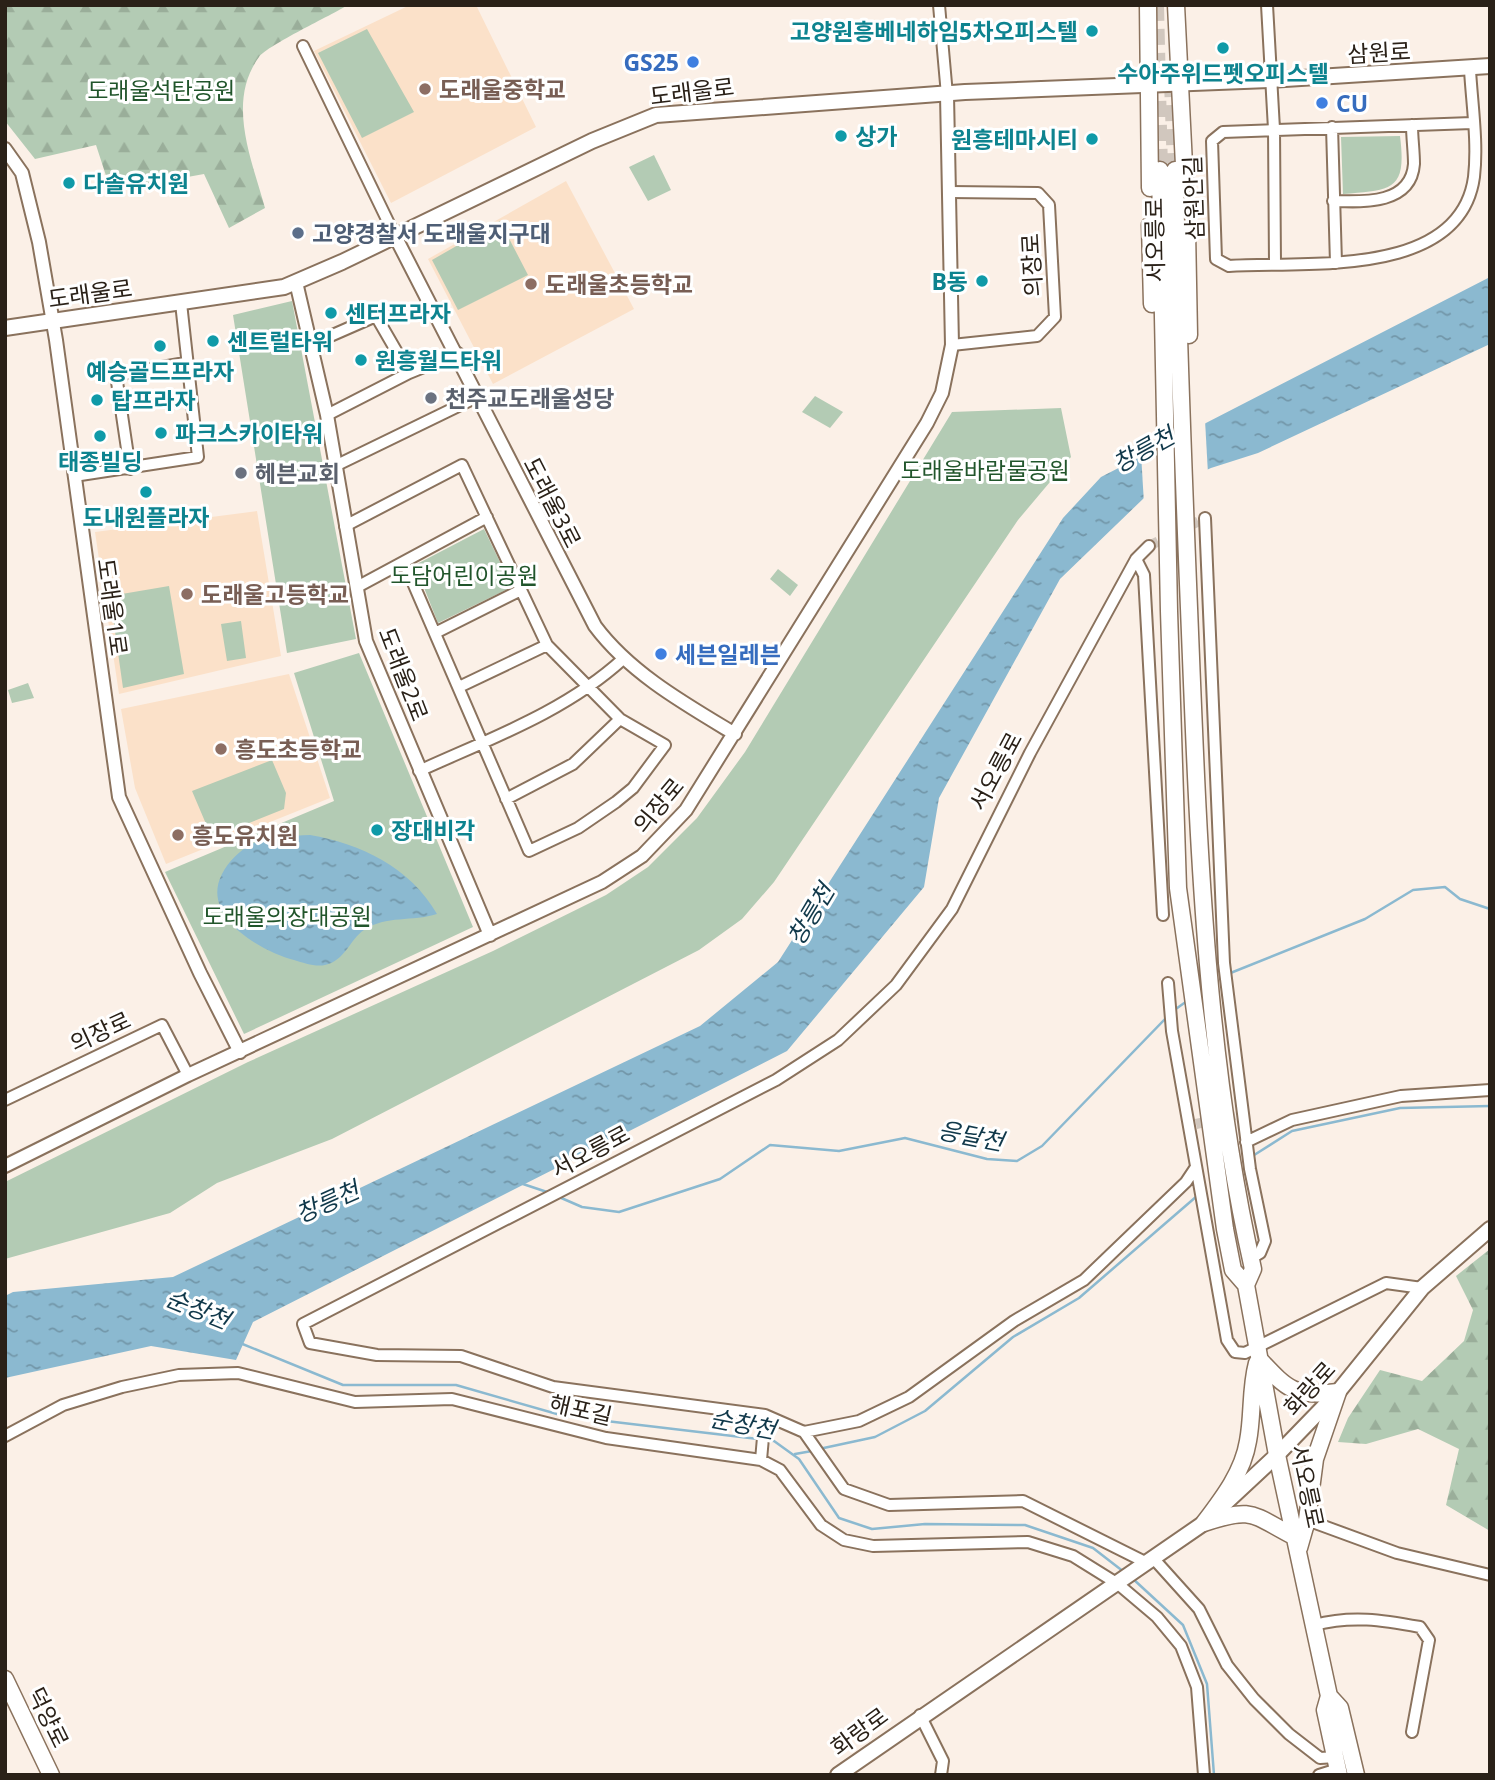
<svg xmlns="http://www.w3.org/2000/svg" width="1495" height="1780" font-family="'Open Sans','Noto Sans KR',sans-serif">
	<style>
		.built { fill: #fbe1c9 }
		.forest { fill: url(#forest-firs) }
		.green { fill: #b3cbb4 }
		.water { fill: url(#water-ripples) }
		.pier { fill: #fbf0e7 }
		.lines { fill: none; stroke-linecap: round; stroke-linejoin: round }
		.stream { stroke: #8bb9d0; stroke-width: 2.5 }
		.minor-tunnel { stroke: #d1c7be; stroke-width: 10; stroke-dasharray: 10 5; stroke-linecap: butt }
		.primary-tunnel { stroke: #d1c7be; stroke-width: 16; stroke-dasharray: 16 8; stroke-linecap: butt }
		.minor-casing { stroke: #8a725d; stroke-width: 14 }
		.tertiary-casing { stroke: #8a725d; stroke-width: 16 }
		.secondary-casing { stroke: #8a725d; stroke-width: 18 }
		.primary-casing { stroke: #8a725d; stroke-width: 19 }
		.minor { stroke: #fff; stroke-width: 10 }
		.tertiary { stroke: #fff; stroke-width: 12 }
		.secondary { stroke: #fff; stroke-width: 14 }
		.primary { stroke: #fff; stroke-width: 16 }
		.culture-dot { fill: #0f9aa8; stroke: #fff; stroke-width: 2.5 }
		.shop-dot { fill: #3f7fe0; stroke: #fff; stroke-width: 2.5 }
		.education-dot { fill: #8d6e63; stroke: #fff; stroke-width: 2.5 }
		.service-dot { fill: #5c6f8a; stroke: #fff; stroke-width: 2.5 }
		.worship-dot { fill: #6b7280; stroke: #fff; stroke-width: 2.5 }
		.labels { text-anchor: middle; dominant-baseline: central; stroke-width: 6; stroke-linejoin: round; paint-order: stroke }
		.culture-label { font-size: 23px; font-weight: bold; fill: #0d838f; stroke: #fff; text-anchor: start }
		.street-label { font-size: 23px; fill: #2a2118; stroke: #fff }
		.shop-label { font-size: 23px; font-weight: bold; fill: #366cbe; stroke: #fff; text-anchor: start }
		.education-label { font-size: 23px; font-weight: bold; fill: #785e54; stroke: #fff; text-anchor: start }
		.park-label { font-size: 23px; fill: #21552b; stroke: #fff }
		.service-label { font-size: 23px; font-weight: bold; fill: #4e5e75; stroke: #fff; text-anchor: start }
		.worship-label { font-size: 23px; font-weight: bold; fill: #5b616d; stroke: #fff; text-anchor: start }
		.water-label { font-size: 24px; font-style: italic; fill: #10384a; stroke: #fff }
	</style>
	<defs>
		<pattern id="forest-firs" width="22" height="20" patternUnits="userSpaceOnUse" patternTransform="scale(1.75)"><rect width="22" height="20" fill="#b3cbb4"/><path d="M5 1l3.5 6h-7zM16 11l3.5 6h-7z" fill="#9aae9a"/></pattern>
		<pattern id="water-ripples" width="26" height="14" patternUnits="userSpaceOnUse" patternTransform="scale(1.75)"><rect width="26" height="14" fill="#8bb9d0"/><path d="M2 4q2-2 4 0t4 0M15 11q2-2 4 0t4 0" fill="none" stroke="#7296a8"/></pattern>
	</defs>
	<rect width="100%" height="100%" fill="#fbf0e7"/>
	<path class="built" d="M410 5H476L536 127 391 203 314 51Z
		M566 181 634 309 493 384 428 259Z
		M257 511 281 656 119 694 95 532Z
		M289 674 330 798 166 864 135 788 121 709Z"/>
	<path class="forest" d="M5 5H348C332 15 268 45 259 57 226 102 252 160 265 208L229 228 204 174 111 191 96 145 35 159 5 121Z
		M1490 1249V1531L1446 1505 1459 1449 1418 1429 1366 1444 1338 1442 1348 1418 1380 1370 1422 1381 1464 1341 1473 1310 1456 1276Z"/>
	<path class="green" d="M367 29 414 112 362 138 318 53Z
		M1400 136C1407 191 1392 190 1343 194L1341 137Z
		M654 155 671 190 648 201 629 167Z
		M500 221 528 275 458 310 432 260Z
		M292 301 356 639 287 653 233 315Z
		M815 396 843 412 830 428 802 412Z
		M1061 408 1071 457 1018 520 774 882 742 919 699 950 332 1139 217 1183 170 1213 5 1259V1182L248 1062 493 951 606 895 648 867 697 818 745 752 952 412Z
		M484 529 512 587 438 623 415 565Z
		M778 569 798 585 790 596 770 579Z
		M169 586 184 674 123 688 110 596Z
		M241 621 246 658 227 661 221 624Z
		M359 653 473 927 244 1034 165 872 334 801 294 673Z
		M28 683 34 698 12 703 8 690Z
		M272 760 286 793 284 809 212 838 192 791Z"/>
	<path class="water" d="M1490 277V344L1258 453 1211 468 1144 498 1060 579 939 798 924 887 787 1051 253 1322 236 1360 151 1346 5 1378V1296L13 1292 173 1277 700 1026 778 962 1063 518 1101 477Z
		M310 835C361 844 410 867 437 914 413 922 386 915 364 930 350 939 345 961 325 965 315 967 304 963 294 960 260 951 200 916 222 874 228 862 240 850 252 844 270 836 291 836 310 835Z"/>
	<path class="pier" d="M1205 420 1208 474 1144 504 1141 453Z"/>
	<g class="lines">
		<path class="stream" d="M1228 974 1365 919 1413 890 1445 887 1460 899 1490 909
			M1173 1011 1187 1001
			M1251 1157 1292 1131 1400 1108 1490 1106
			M523 1184 550 1193
			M559 1197 582 1207 619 1212 720 1179 770 1145 839 1151 905 1138 987 1159 1017 1161 1042 1146 1168 1016
			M240 1343 343 1385H456L564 1416 758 1439
			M765 1440 774 1441 799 1459 839 1518 872 1529 925 1524 1025 1525 1093 1548 1124 1572
			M819 1449 875 1437 925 1411 1013 1337 1079 1298 1197 1196
			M795 1454 812 1451
			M1132 1578 1183 1625 1207 1684 1214 1775"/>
		<path class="minor-tunnel" d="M1149 546 1205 518
			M1196 1124 1236 1115"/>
		<path class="primary-tunnel" d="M1156 5 1160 170
			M1172 81 1175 170"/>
		<g class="minor-casing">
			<path id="minor" d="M939 5 947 95
				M1267 5 1274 129 1275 263
				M303 46 395 236
				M1470 70C1472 104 1478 143 1474 177 1460 280 1302 261 1229 266L1216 259 1212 141 1223 132 1472 123
				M1332 127 1336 263
				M950 192 1038 193 1049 205 1055 317 1037 336 952 345
				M1333 201C1362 202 1411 205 1414 164 1414 151 1412 138 1412 125
				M312 344 376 316 409 373
				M327 415 409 373 458 353
				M335 466 477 397
				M130 469 116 375 185 363
				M74 476 198 457 181 303
				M1205 518 1224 963 1250 1169 1265 1241 1260 1253 1250 1259
				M345 526 462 465 547 645 620 719 665 745 633 788 616 802 578 828 529 851 404 562
				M1136 559 1144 575 1163 915
				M357 587 487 517
				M435 633 521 590
				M459 687 547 645
				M419 771C489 739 565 712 623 659
				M506 799 573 764 620 719
				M1168 983 1172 1031 1227 1340 1235 1352 1245 1353 1386 1283 1422 1288
				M5 1100 162 1025 188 1075
				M1246 1142 1292 1120 1401 1096 1490 1090
				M804 1432 859 1421 909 1397 1014 1321 1084 1280 1186 1182 1196 1167
				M5 1436 63 1405 122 1387 179 1375 238 1373 355 1402 452 1399 606 1438 761 1460 780 1470 821 1525 844 1540 873 1546 1028 1542 1073 1556 1118 1584 1157 1617 1181 1646 1197 1687 1204 1775
				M761 1460 765 1415
				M1307 1520 1397 1553 1490 1575
				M1154 1559 1199 1609 1227 1665 1254 1699 1289 1734 1320 1758 1336 1757
				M1147 1563 1023 1501 889 1505 844 1489 804 1432 765 1415 553 1387 461 1356 377 1355 310 1343 303 1324 776 1080 838 1040 896 985 952 909 1030 753 1136 559 1149 546
				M1314 1625C1352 1615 1382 1620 1420 1627L1429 1640 1412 1732
				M920 1715 943 1761 941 1775
				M1319 1775 1338 1769"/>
		</g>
		<g class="tertiary-casing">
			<path id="tertiary" d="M5 149 22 173 39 242 56 340 119 797 200 973 240 1052
				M395 236 595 626C630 673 685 704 735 734
				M296 282 327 415 366 641 490 935
				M5 1166 188 1075 602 882 642 856 686 810 927 423 942 393 952 345 947 95"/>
		</g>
		<g class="secondary-casing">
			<path id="secondary" d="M5 328 284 287 342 262 592 141 656 115 965 92 1269 80 1490 66
				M838 1775 1204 1523 1277 1455 1338 1392 1422 1288 1490 1229"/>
		</g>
		<g class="primary-casing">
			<path id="primary" d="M1148 5 1150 188
				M1176 5 1185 185
				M1160 170 1169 611 1178 888 1225 1229 1233 1270 1246 1285 1277 1455 1329 1696 1340 1708 1356 1775
				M1175 170C1177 316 1183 462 1189 608 1198 829 1204 1053 1253 1269L1246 1285
				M1150 225 1152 304
				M1187 231 1189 335
				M1259 1359C1288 1390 1294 1397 1338 1392L1315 1459 1307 1520 1299 1548
				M1204 1523C1223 1498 1243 1472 1248 1441 1253 1415 1250 1389 1257 1363
				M1204 1523C1254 1506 1252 1515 1295 1537
				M5 1679 51 1775
				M1329 1696 1325 1710 1339 1775"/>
		</g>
		<use href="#minor" class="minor"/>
		<use href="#tertiary" class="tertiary"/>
		<use href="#secondary" class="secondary"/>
		<use href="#primary" class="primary"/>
	</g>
	<g class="culture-dot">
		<circle cx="1092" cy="31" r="7"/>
		<circle cx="1223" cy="48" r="7"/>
		<circle cx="841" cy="136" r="7"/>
		<circle cx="1092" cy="139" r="7"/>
		<circle cx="69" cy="183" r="7"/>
		<circle cx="982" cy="281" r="7"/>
		<circle cx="331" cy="313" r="7"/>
		<circle cx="213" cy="341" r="7"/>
		<circle cx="160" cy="346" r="7"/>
		<circle cx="361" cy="360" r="7"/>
		<circle cx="97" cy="400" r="7"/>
		<circle cx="161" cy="433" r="7"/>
		<circle cx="100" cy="436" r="7"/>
		<circle cx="146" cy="492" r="7"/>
		<circle cx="377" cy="830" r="7"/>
	</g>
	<g class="shop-dot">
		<circle cx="693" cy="62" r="7"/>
		<circle cx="1322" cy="103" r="7"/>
		<circle cx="661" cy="654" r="7"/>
	</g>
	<g class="education-dot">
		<circle cx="425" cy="89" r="7"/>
		<circle cx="531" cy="284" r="7"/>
		<circle cx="187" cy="594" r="7"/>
		<circle cx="221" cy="749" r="7"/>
		<circle cx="178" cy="835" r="7"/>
	</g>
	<circle class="service-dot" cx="298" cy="233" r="7"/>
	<g class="worship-dot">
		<circle cx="431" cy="398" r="7"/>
		<circle cx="241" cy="473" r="7"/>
	</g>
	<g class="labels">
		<g class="culture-label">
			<text x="1078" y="31" text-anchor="end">고양원흥베네하임5차오피스텔</text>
			<text x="1223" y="73" text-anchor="middle">수아주위드펫오피스텔</text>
			<text x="855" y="136">상가</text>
			<text x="1078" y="139" text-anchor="end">원흥테마시티</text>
			<text x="83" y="183">다솔유치원</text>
			<text x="968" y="281" text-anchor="end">B동</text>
			<text x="345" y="313">센터프라자</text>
			<text x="227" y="341">센트럴타워</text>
			<text x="375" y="360">원흥월드타워</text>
			<text x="160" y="371" text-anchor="middle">예승골드프라자</text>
			<text x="111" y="400">탑프라자</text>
			<text x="175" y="433">파크스카이타워</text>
			<text x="100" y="461" text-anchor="middle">태종빌딩</text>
			<text x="146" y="517" text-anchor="middle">도내원플라자</text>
			<text x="391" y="830">장대비각</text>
		</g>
		<g class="street-label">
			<text transform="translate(1379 52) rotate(-3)">삼원로</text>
			<text transform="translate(692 91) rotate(-7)">도래울로</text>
			<text transform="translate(1193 198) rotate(-92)">삼원안길</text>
			<text transform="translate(1154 240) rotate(-91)">서오릉로</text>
			<text transform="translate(1031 265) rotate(-93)">의장로</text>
			<text transform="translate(90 293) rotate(-8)">도래울로</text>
			<text transform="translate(553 502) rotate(63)">도래울3로</text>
			<text transform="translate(113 607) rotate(82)">도래울1로</text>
			<text transform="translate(404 674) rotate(69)">도래울2로</text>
			<text transform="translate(995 771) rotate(-62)">서오릉로</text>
			<text transform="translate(658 805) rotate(-50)">의장로</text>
			<text transform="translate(100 1031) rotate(-25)">의장로</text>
			<text transform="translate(590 1151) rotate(-28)">서오릉로</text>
			<text transform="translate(1309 1388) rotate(-48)">화랑로</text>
			<text transform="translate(581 1409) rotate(13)">해포길</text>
			<text transform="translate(1308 1486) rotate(78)">서오릉로</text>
			<text transform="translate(49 1717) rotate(64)">덕양로</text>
			<text transform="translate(859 1731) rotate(-36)">화랑로</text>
		</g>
		<g class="shop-label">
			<text x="679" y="62" text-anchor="end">GS25</text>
			<text x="1336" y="103">CU</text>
			<text x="675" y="654">세븐일레븐</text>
		</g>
		<g class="education-label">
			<text x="439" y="89">도래울중학교</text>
			<text x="545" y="284">도래울초등학교</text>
			<text x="201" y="594">도래울고등학교</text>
			<text x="235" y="749">흥도초등학교</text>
			<text x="192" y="835">흥도유치원</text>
		</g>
		<g class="park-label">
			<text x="161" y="90">도래울석탄공원</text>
			<text x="985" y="470">도래울바람물공원</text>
			<text x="464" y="575">도담어린이공원</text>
			<text x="287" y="916">도래울의장대공원</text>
		</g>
		<g class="service-label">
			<text x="312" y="233">고양경찰서 도래울지구대</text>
		</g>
		<g class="worship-label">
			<text x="445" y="398">천주교도래울성당</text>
			<text x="255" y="473">헤븐교회</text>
		</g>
		<g class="water-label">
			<text transform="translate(1143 449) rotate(-29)">창릉천</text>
			<text transform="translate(810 914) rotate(-59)">창릉천</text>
			<text transform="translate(971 1135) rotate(11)">응달천</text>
			<text transform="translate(327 1201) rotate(-24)">창릉천</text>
			<text transform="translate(198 1308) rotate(22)">순창천</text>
			<text transform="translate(743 1423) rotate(11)">순창천</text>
		</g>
	</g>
	<rect width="1495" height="1780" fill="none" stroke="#2a2118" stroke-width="14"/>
</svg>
